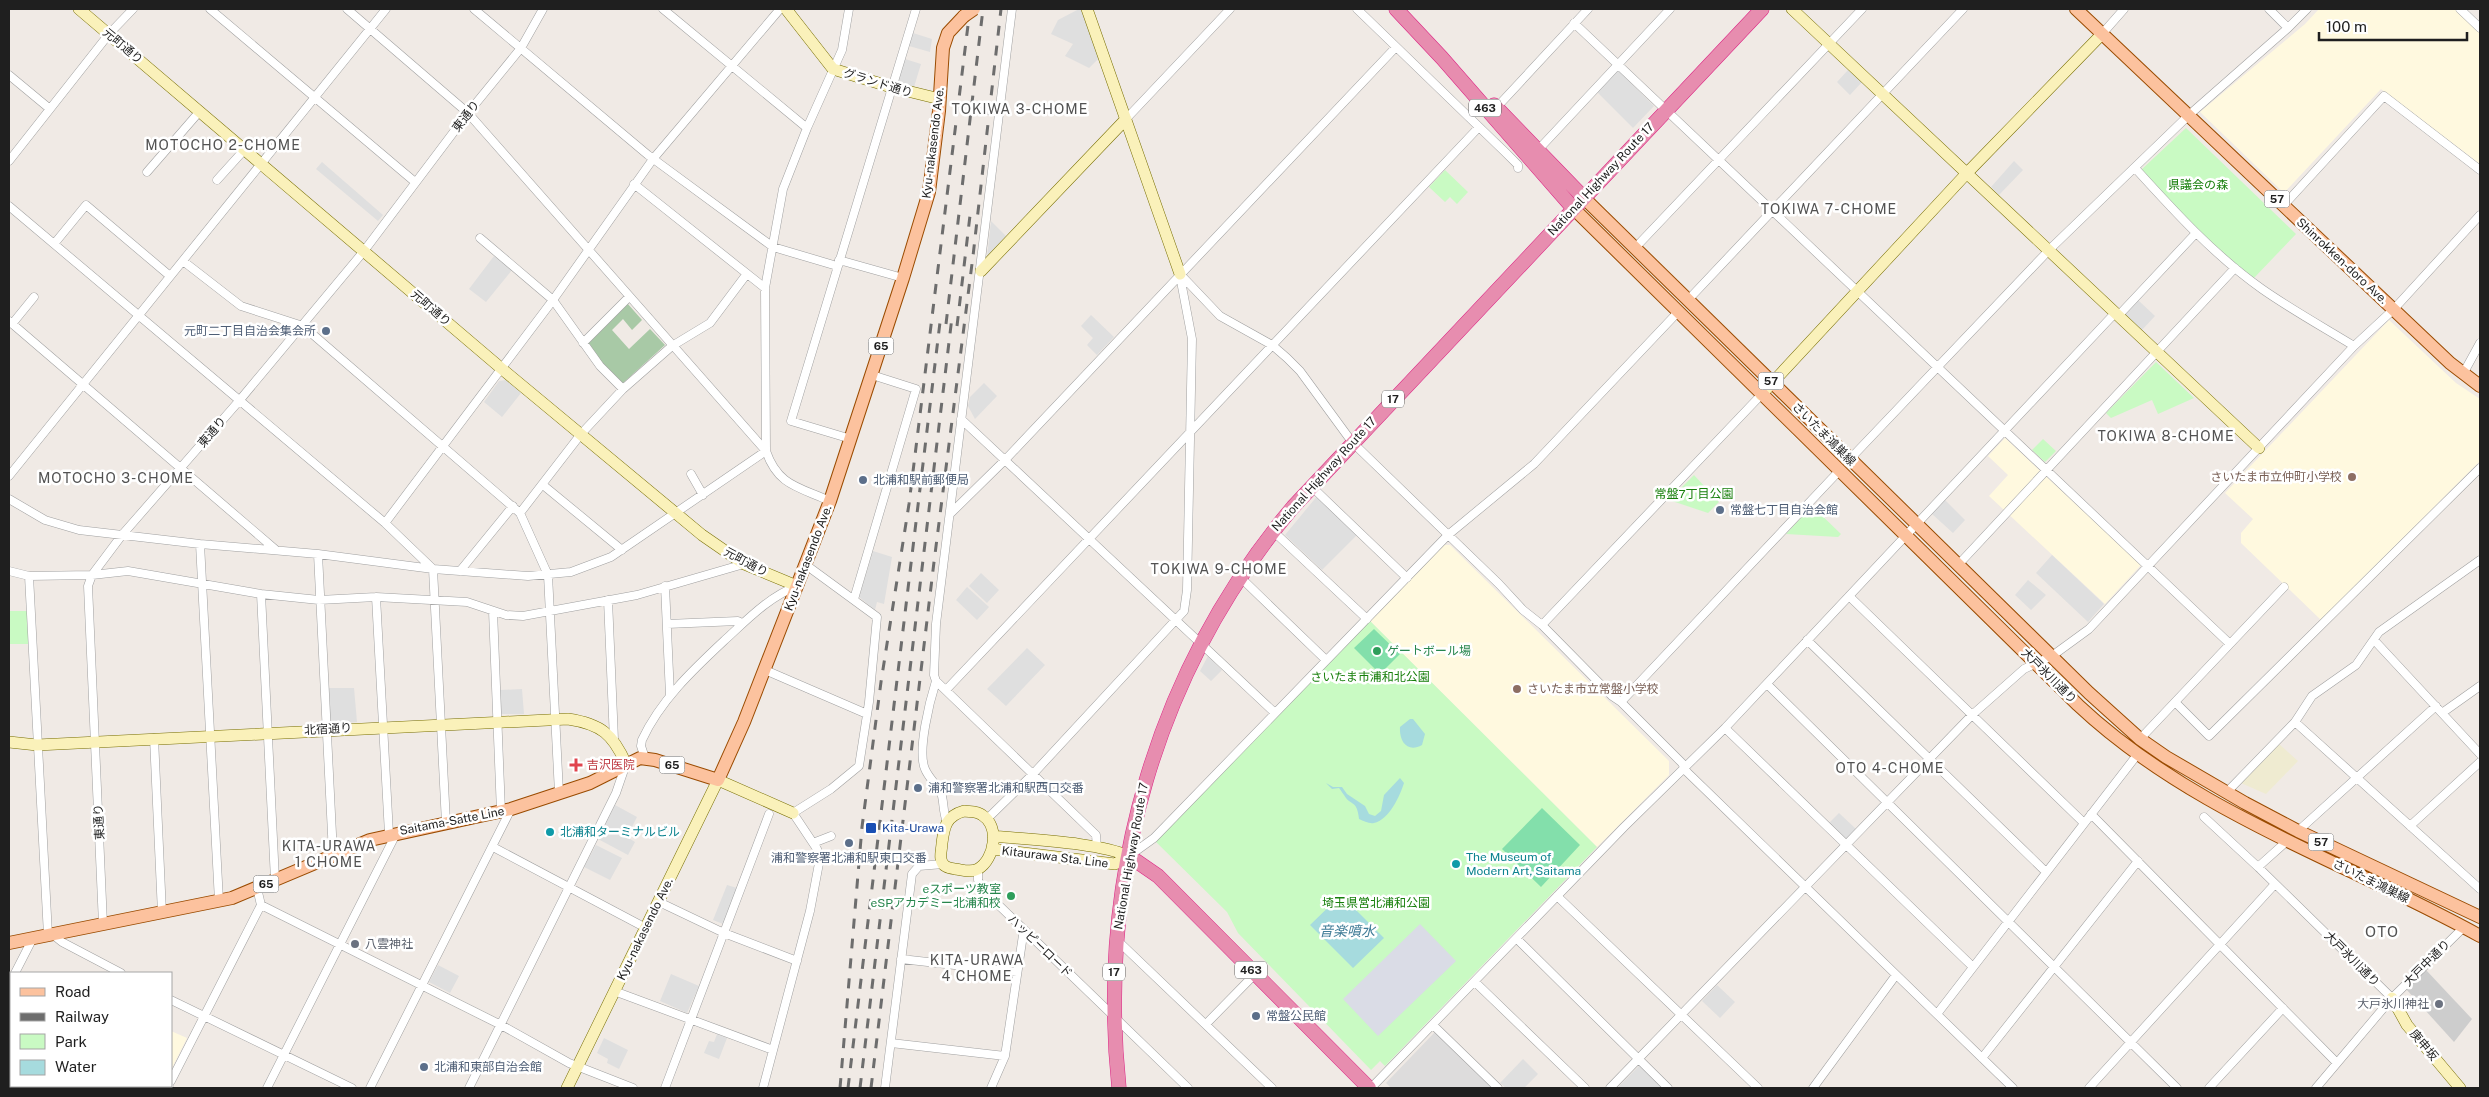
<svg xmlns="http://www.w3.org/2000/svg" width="2489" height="1097" font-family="'Public Sans','Noto Sans JP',sans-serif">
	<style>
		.residential { fill: #dddcdc }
		.education { fill: #fff9df }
		.religious { fill: #cdcdcd }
		.farmland { fill: #efebd1 }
		.cemetery { fill: #a8c9a6 }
		.park { fill: #c9fac3 }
		.pitch { fill: #83dfab }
		.parking { fill: #dfdfdf }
		.plaza { fill: #dadce6 }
		.water { fill: #a6dbde }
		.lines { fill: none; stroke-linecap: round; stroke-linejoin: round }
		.street-casing { stroke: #a0a0a0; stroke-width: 9 }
		.secondary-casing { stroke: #786f04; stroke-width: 12 }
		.primary-casing { stroke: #9a4b00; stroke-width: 14 }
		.highway-casing { stroke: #dc2585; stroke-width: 15 }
		.street { stroke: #fff; stroke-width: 8 }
		.secondary { stroke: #faf1ba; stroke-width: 11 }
		.primary { stroke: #fcc29e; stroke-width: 12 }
		.highway { stroke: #e78daf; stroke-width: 14 }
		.rail { stroke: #6d6d6d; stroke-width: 3; stroke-dasharray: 10 10; stroke-linecap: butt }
		.primary-bridge-casing { stroke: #9a4b00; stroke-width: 14; stroke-linecap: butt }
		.primary-bridge { stroke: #fcc29e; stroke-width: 12 }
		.service-dot { fill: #5c6f8a; stroke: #fff; stroke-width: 2 }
		.education-dot { fill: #8d6e63; stroke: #fff; stroke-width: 2 }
		.leisure-dot { fill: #2e9e5b; stroke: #fff; stroke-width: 2 }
		.health-dot { fill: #e0444e; stroke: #fff; stroke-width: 2 }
		.transit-dot { fill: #1a4fb4; stroke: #fff; stroke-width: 2 }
		.culture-dot { fill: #0f9aa8; stroke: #fff; stroke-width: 2 }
		.worship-dot { fill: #6b7280; stroke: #fff; stroke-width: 2 }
		.labels { text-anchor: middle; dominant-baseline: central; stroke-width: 5; stroke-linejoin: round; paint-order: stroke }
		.shield { fill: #fff; stroke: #626262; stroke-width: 1 }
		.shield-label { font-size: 11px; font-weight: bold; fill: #1f1f1f }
		.street-label { font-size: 12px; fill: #1f1f1f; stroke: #fff }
		.park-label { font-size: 12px; fill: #177f0b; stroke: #fff }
		.service-label { font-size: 12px; fill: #4e5e75; stroke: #fff; text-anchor: start }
		.education-label { font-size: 12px; fill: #785e54; stroke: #fff; text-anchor: end }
		.leisure-label { font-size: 12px; fill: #27864d; stroke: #fff; text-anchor: start }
		.health-label { font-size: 12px; fill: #be3a42; stroke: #fff; text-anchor: start }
		.transit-label { font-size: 12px; fill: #164399; stroke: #fff; text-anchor: start }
		.culture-label { font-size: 12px; fill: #0d838f; stroke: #fff; text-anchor: start }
		.worship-label { font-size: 12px; fill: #5b616d; stroke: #fff; text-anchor: start }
		.neighbourhood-label { font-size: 14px; letter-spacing: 1px; fill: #525252; stroke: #fff }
		.water-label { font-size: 14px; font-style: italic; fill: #427d98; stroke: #fff }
		.quarter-label { font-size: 15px; letter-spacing: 1px; fill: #525252; stroke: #fff }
	</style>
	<rect width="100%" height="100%" fill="#f0eae5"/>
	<path class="residential" d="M1435 1032 1491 1087 1391 1088 1386 1083Z"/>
	<path class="education" d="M2319 9H2456L2480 32V164L2381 89 2284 193 2200 112 2305 24Z
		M2389 320 2456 383 2480 399V461L2321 620 2241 543V533L2253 519 2225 493Z
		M2005 438 2141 565 2105 604 1989 496 2008 475 1988 456Z
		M1444 545H1450L1669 761V775L1597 847 1369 620Z
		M11 996V1086H163L162 1088H9V1001Z
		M171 1031 187 1038 171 1070Z"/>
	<path class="religious" d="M2426 970 2472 1019 2454 1042 2406 989Z"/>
	<path class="farmland" d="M2279 744 2298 761 2266 794 2241 783Z"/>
	<path class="cemetery" d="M627 303 642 320 632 330 623 319 612 330 629 349 650 329 665 345 622 384 601 364 587 343Z"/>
	<path class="park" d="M2186 128 2296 234 2254 278C2212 246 2175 209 2141 170Z
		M1445 170 1468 192 1457 204 1450 197 1445 202 1429 187Z
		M2156 362 2194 398 2158 414 2152 400 2111 418 2106 413Z
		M2043 439 2056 451 2045 462 2032 450Z
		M1694 475 1719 502 1708 513 1669 500Z
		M1812 506 1841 534 1838 537 1786 534Z
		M9 611H28L30 644H9Z
		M1369 620 1597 847 1385 1066 1380 1061 1371 1070 1238 933 1227 912 1154 840Z"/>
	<path class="pitch" d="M1374 629 1400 654 1380 674 1354 648Z
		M1542 808 1580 845 1541 887 1502 849Z"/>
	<path class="parking" d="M1079 9H1081L1099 58 1089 68 1065 56 1073 44 1051 34 1058 20Z
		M913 33 932 39 930 52 909 46Z
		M905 59 921 64 914 87 898 81Z
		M1617 69 1654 106 1633 128 1596 91Z
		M1848 70 1862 82 1850 95 1837 82Z
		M2014 161 2023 170 1999 195 1991 187Z
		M322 162 383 215 378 221 316 169Z
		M991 221 1007 237 987 257Z
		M494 256 512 270 486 302 469 289Z
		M2138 300 2155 316 2142 330 2124 314Z
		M1091 315 1114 337 1097 355 1087 345 1093 338 1081 326Z
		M506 380 521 393 502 417 484 402 499 381Z
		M984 383 997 396 975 419 968 406 970 397Z
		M1318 495 1358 534 1322 570 1285 535Z
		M1945 500 1965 520 1953 533 1932 514Z
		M873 551 892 557 884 604 877 602 875 610 859 597Z
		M2052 555 2104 604 2088 622 2036 573Z
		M981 573 999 590 987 603 969 586Z
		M2028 580 2046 595 2031 610 2015 595Z
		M967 587 989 607 977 620 956 600Z
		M1027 648 1045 665 1006 706 987 689Z
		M1208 656 1222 670 1211 681 1200 671Z
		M328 688H354L357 722 330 724Z
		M522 689 524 714H501L500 690Z
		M615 805 637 817 627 837 635 842 628 855 598 839Z
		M1839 813 1856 829 1846 840 1829 823Z
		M596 845 622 858 610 880 584 867Z
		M727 885 737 888 723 924 713 920Z
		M438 965 459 976 450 993 429 982Z
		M671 974 699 986 687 1013 660 1001Z
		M1717 985 1735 1002 1720 1018 1702 1001Z
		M717 1034 727 1038 719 1059 704 1053 709 1041 714 1042Z
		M604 1038 628 1050 619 1069 607 1063 608 1059 597 1053Z
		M1523 1059 1538 1074 1524 1088H1506L1500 1083Z
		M1640 1065 1663 1088H1617Z"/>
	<path class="plaza" d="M1420 924 1456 961 1378 1036 1343 999Z"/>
	<path class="water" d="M1410 719H1413L1425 734 1422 745C1408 753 1399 742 1400 727Z
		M1400 778 1404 783C1400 796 1389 820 1374 823 1369 824 1364 821 1359 819 1357 799 1351 807 1344 795 1342 793 1341 790 1339 788L1332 789 1326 783 1333 787H1342L1347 794 1365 806 1369 814 1375 816 1381 811 1384 795Z
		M1341 895 1384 938 1353 968 1310 925Z"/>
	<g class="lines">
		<g class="street-casing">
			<path id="street" d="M210 9 415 182
				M347 9 468 113 766 451C778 486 799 487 830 501
				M474 9 648 155 773 247 837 266
				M663 9 807 128
				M1357 9 1506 153 1518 165V168
				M2269 9 2288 28
				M2460 9 2480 28
				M1574 23 2230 644
				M2102 34 2124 9
				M9 75 50 109
				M1497 107 1588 9
				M1126 119 1230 9
				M1538 150 1670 9
				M9 161 109 34 133 9
				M2135 168C2174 211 2214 255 2262 289 2292 310 2323 327 2354 346
				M147 172 200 111
				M217 180 245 149
				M634 184 765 288
				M2284 205 2384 96 2480 170
				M9 206 385 523 433 569 446 823
				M480 238 553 300 600 366 623 389
				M54 244 86 205 170 276
				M1635 248 1862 9
				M839 260 903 278
				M183 261 241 306 303 326 520 513 548 575 559 793
				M1180 274 1220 316 1272 345 1287 358 1300 371 1352 442 1499 584 1523 610 1542 625 1612 696 1621 702 1682 763 1687 772 2013 1088
				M1688 300 1963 9
				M2119 315 2196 233
				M9 321 276 550
				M12 324 34 297
				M583 343 629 297
				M2463 374 2480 343
				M961 419 1275 713
				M851 439 791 421 916 9
				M1850 459 2050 249 2189 115 2288 28 2307 9
				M691 474 703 495
				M9 476 386 9
				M543 485 622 550
				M1311 486 1407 578
				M9 499 45 520 79 530 200 544 318 554 433 569 528 576 571 572 611 557 766 451 765 288 783 189 807 128 842 50 849 9
				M520 513 581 434 623 389 672 346 710 323 746 275
				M950 514 1005 460 1396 47
				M385 523 553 300 653 159 780 9
				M1273 531 1367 619
				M200 544 219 901
				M318 554 333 854
				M1958 565 2235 268
				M9 571 29 576 92 575 128 571 261 594 319 600 376 597 467 602 506 615 523 616 637 595 744 564
				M460 571 513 506
				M29 576 48 935
				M1240 577 1326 660
				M665 586 670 695
				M2284 587 2175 702 2209 736 2480 468
				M261 594 275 880
				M1849 596 2084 823
				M376 597 389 834
				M854 599 916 389 872 375
				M608 600 614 740
				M493 611 501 812
				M667 624 738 621 742 623
				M1542 625 1761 395
				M1807 640 2046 872
				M2374 640 2480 754
				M765 670 867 714
				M936 681 1096 835 1097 848
				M1767 684 2177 1088
				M946 690 1479 127
				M1621 702 1839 471
				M2442 713 2480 686
				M2295 722 2480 889
				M1725 728 1973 967
				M154 738 162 913
				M2140 739 2175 702
				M645 758 641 746 642 740C661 699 695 668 727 638 749 618 769 597 797 586
				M2227 792 2295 722 2312 696 2356 665 2379 632 2480 560
				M2091 814 2337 1063
				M2204 817 2258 867 2392 998
				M987 819 1033 774 1184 611 1187 590 1192 339 1180 276
				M947 822C943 812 944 805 942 796 939 786 929 779 925 769 917 751 930 700 936 681L934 675 936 624 1012 9
				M2410 826 2480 762
				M2298 831 2436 706
				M813 843 831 836
				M493 847 646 928
				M1129 856 1154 838 1448 535 1534 464 1678 312
				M2258 867 2287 841
				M978 869V880L983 890 1188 1088
				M1557 896 1758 1088
				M659 902 724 933 797 961
				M261 905 501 1025 569 1063 633 1088
				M103 924 88 586 92 575 122 535 239 401 364 251 468 113 521 48 543 9
				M52 934 62 942 121 973
				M1517 939 1668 1088
				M1118 941 1272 1088
				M901 959 1017 972
				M15 973 33 938
				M1475 982 1585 1088
				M9 987 11 982
				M614 991 773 1050
				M171 1000 352 1088
				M1937 1014 2137 755
				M1206 1024 1255 974
				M1433 1025 1498 1088
				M891 1043 1005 1056
				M1982 1058 2138 861
				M171 1081 261 905 257 888
				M167 1088 169 1086
				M267 1088 396 834
				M370 1088 511 809
				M469 1088 616 793 626 764
				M665 1088 769 814
				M763 1088 810 911 820 858 817 849 793 813 831 789 859 766 869 702 877 617 806 565
				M885 1088 912 874 919 866 943 864
				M991 1088 1005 1056 1023 935 1025 932
				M1371 1088 1624 827 1725 728 2116 312
				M1610 1088 1972 715 2024 669 2052 656 2089 629 2354 346 2394 309 2480 215
				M1813 1088 1896 975
				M2089 1088 2275 884
				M2209 1088 2283 1008
				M2316 1088 2392 998 2464 927"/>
		</g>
		<g class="secondary-casing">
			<path id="secondary" d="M79 9 502 369 702 535 744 564 797 586
				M786 9 833 69 891 87 940 99
				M1087 9 1180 274
				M1792 9 2259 448
				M981 271 1126 119
				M1761 395 1967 173 2102 34
				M9 742 37 745 568 719C601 724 613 734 626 764
				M964 811C970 812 977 811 982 815 1000 826 995 859 978 869 971 873 963 870 955 869 949 868 942 867 941 859 940 854 942 848 942 843 944 827 946 816 964 811Z
				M993 836C1030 840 1096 842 1129 856
				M992 849 1115 864 1129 856
				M2392 998 2407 1025 2460 1088
				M567 1088 718 780 793 813"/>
		</g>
		<g class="primary-casing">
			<path id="primary" d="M2076 9 2450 363 2480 386
				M1583 197 2089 693 2140 739 2166 757 2245 803 2298 831 2480 917
				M1573 208 2078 705C2193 813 2345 861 2480 936
				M9 943 232 898 370 840 511 809 590 783 640 758 655 760 718 780 744 722 830 501 903 278 929 192 939 111 943 48 948 33 964 16"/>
		</g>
		<g class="highway-casing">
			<path id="highway" d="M1396 9 1442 58 1573 208
				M1494 105 1583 197
				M1129 856 1158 876 1369 1088
				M1119 1088C1097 878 1156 670 1293 507L1762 9"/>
		</g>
		<use href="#street" class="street"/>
		<use href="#secondary" class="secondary"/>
		<use href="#primary" class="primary"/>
		<use href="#highway" class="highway"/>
		<path class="rail" d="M946 324 983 9
			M957 326 971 207
			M840 1088 862 827 881 682 909 504 970 9
			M848 1088 941 314
			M860 1088 952 317
			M871 1088 934 562 973 256 1001 9"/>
		<g class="primary-bridge-casing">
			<path id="primary-bridge" d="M964 16 974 9"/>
		</g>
		<use href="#primary-bridge" class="primary-bridge"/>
	</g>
	<g class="service-dot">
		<circle cx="326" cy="331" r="5"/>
		<circle cx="863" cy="480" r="5"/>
		<circle cx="1720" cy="510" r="5"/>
		<circle cx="918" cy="788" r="5"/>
		<circle cx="849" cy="843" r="5"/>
		<circle cx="1256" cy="1016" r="5"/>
		<circle cx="424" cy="1067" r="5"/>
	</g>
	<g class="education-dot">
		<circle cx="2352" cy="477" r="5"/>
		<circle cx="1517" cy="689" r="5"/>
	</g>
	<g class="leisure-dot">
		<circle cx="1377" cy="651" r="5"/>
		<circle cx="1011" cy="896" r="5"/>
	</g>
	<path class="health-dot" d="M573.5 757.5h5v5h5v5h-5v5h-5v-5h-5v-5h5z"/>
	<rect class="transit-dot" x="865" y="822" width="12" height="12" rx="2.5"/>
	<g class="culture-dot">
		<circle cx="550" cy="832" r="5"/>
		<circle cx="1456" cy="864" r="5"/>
	</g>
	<g class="worship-dot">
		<circle cx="355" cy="944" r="5"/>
		<circle cx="2439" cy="1004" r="5"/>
	</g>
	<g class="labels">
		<g class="shield">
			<rect x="1469" y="99.5" width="32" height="17" rx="4"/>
			<rect x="2264.5" y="190.5" width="25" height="17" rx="4"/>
			<rect x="868.5" y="337.5" width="25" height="17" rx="4"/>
			<rect x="1758.5" y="372.5" width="25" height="17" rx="4"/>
			<rect x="1382" y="390.5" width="22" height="17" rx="4"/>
			<rect x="659.5" y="756.5" width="25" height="17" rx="4"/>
			<rect x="2308.5" y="833.5" width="25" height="17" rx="4"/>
			<rect x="253.5" y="875.5" width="25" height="17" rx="4"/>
			<rect x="1235" y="961.5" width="32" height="17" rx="4"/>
			<rect x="1103" y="963.5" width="22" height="17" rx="4"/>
		</g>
		<g class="shield-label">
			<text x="1485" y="108">463</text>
			<text x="2277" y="199">57</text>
			<text x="881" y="346">65</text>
			<text x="1771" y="381">57</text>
			<text x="1393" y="399">17</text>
			<text x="672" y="765">65</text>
			<text x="2321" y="842">57</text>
			<text x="266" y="884">65</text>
			<text x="1251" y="970">463</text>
			<text x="1114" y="972">17</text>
		</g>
		<g class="street-label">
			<text transform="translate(123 46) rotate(40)">元町通り</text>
			<text transform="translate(878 83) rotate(17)">グランド通り</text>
			<text transform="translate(466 116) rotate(-52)">東通り</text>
			<text transform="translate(933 143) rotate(-83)">Kyu-nakasendo Ave.</text>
			<text transform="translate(1601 179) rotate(-47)">National Highway Route 17</text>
			<text transform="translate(2342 261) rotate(43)">Shinrokken-doro Ave.</text>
			<text transform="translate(431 308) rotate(41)">元町通り</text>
			<text transform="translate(212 432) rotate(-49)">東通り</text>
			<text transform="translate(1824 434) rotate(45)">さいたま鴻巣線</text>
			<text transform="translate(1324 474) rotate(-48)">National Highway Route 17</text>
			<text transform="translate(808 558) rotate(-69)">Kyu-nakasendo Ave.</text>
			<text transform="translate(746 562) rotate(28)">元町通り</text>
			<text transform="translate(2049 676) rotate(45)">大戸氷川通り</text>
			<text transform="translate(328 729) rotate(-3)">北宿通り</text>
			<text transform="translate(452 821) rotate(-11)">Saitama-Satte Line</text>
			<text transform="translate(99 822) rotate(-93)">東通り</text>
			<text transform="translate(1131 856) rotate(-80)">National Highway Route 17</text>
			<text transform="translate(1055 857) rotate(7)">Kitaurawa Sta. Line</text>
			<text transform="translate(2371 881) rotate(26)">さいたま鴻巣線</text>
			<text transform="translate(645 929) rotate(-64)">Kyu-nakasendo Ave.</text>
			<text transform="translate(1040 946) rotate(44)">ハッピーロード</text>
			<text transform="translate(2352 959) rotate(45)">大戸氷川通り</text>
			<text transform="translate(2427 963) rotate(-45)">大戸中通り</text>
			<text transform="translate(2424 1045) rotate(50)">庚申坂</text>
		</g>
		<g class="park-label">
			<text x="2198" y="185">県議会の森</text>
			<text x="1694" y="494">常盤7丁目公園</text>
			<text x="1370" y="677">さいたま市浦和北公園</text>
			<text x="1376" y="903">埼玉県営北浦和公園</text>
		</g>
		<g class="service-label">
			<text x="316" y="331" text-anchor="end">元町二丁目自治会集会所</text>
			<text x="873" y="480">北浦和駅前郵便局</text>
			<text x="1730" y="510">常盤七丁目自治会館</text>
			<text x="928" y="788">浦和警察署北浦和駅西口交番</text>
			<text x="849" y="858" text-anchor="middle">浦和警察署北浦和駅東口交番</text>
			<text x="1266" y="1016">常盤公民館</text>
			<text x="434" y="1067">北浦和東部自治会館</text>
		</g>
		<g class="education-label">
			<text x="2342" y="477">さいたま市立仲町小学校</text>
			<text x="1527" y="689" text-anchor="start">さいたま市立常盤小学校</text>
		</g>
		<g class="leisure-label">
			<text x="1387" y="651">ゲートボール場</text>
			<text x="1001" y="889" text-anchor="end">eスポーツ教室<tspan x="1001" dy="14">eSPアカデミー北浦和校</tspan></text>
		</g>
		<g class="health-label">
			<text x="587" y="765">吉沢医院</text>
		</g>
		<g class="transit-label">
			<text x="882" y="828">Kita-Urawa</text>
		</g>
		<g class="culture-label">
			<text x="560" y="832">北浦和ターミナルビル</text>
			<text x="1466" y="857">The Museum of<tspan x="1466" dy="14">Modern Art, Saitama</tspan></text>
		</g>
		<g class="worship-label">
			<text x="365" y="944">八雲神社</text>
			<text x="2429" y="1004" text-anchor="end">大戸氷川神社</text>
		</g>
		<g class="neighbourhood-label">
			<text x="1020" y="109">TOKIWA 3-CHOME</text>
			<text x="223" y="145">MOTOCHO 2-CHOME</text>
			<text x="1829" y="209">TOKIWA 7-CHOME</text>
			<text x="2166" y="436">TOKIWA 8-CHOME</text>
			<text x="116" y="478">MOTOCHO 3-CHOME</text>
			<text x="1219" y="569">TOKIWA 9-CHOME</text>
			<text x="1890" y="768">OTO 4-CHOME</text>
			<text x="329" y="846">KITA-URAWA<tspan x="329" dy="16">1 CHOME</tspan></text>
			<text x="977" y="960">KITA-URAWA<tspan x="977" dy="16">4 CHOME</tspan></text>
		</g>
		<g class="water-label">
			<text x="1347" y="931">音楽噴水</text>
		</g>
		<g class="quarter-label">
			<text x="2382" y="931">OTO</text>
		</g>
	</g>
	<rect width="2489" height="1097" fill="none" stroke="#1f1f1f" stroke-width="20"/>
	<rect x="10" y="972" width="162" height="115" fill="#ffffff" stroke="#a5a5a5"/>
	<rect x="20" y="988" width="25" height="8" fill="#fcc29e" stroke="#a5a5a5"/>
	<text x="55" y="997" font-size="15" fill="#1f1f1f">Road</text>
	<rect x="20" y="1013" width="25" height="8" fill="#6d6d6d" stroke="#a5a5a5"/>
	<text x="55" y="1022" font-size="15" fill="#1f1f1f">Railway</text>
	<rect x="20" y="1034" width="25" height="15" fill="#c9fac3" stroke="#a5a5a5"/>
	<text x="55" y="1047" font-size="15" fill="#1f1f1f">Park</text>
	<rect x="20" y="1060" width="25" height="15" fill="#a6dbde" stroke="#a5a5a5"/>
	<text x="55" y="1072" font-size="15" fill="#1f1f1f">Water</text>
	<path d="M2319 32v8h148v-8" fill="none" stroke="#1f1f1f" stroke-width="2.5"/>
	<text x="2326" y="32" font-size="15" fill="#1f1f1f" stroke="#ffffff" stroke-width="4" paint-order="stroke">100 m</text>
</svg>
